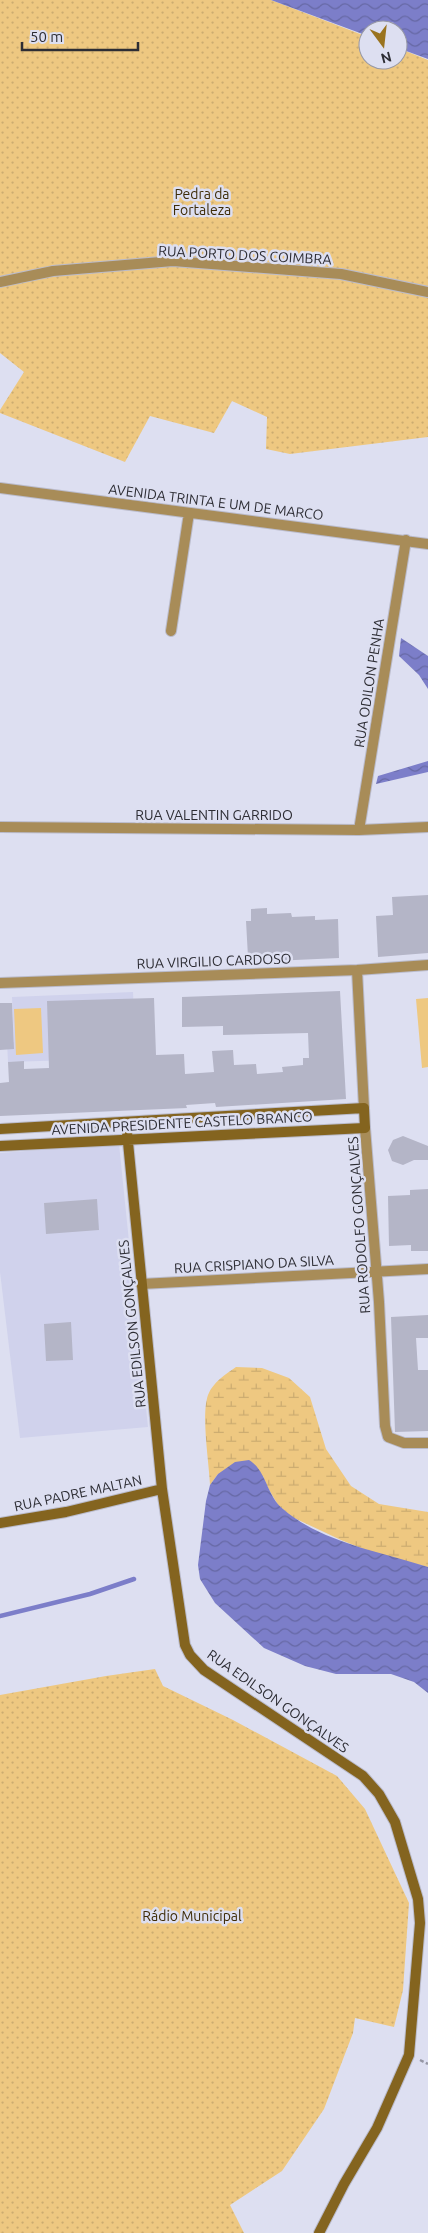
<svg xmlns="http://www.w3.org/2000/svg" width="428" height="2233" font-family="Ubuntu,sans-serif">
	<style>
		.built { fill: #d0d2ec }
		.grass { fill: #eec881 }
		.wetland { fill: url(#wetland-marsh) }
		.park { fill: url(#park-dots) }
		.water { fill: url(#water-waves) }
		.lines { fill: none; stroke-linecap: round; stroke-linejoin: round }
		.stream { stroke: #7c7ec9; stroke-width: 4.5 }
		.building { fill: #b4b5c7 }
		.street-casing { stroke: #babbcb; stroke-width: 12 }
		.secondary-casing { stroke: #babbcb; stroke-width: 12 }
		.path { stroke: #9596a4; stroke-width: 2.5; stroke-dasharray: 4 2.5; stroke-linecap: butt }
		.street { stroke: #a88c58; stroke-width: 10 }
		.secondary { stroke: #84641f; stroke-width: 10 }
		.labels { text-anchor: middle; dominant-baseline: central; stroke-width: 5; stroke-linejoin: round; paint-order: stroke }
		.park-label { font-size: 14px; fill: #3e2c07; stroke: #dddff1 }
		.street-label { font-size: 14px; fill: #2d2d34; stroke: #dddff1 }
	</style>
	<defs>
		<pattern id="wetland-marsh" width="20" height="14" patternUnits="userSpaceOnUse" patternTransform="scale(1.25)"><rect width="20" height="14" fill="#eec881"/><path d="M1 5h8M5 5V1M11 12h8M15 12V8" fill="none" stroke="#ccac70"/></pattern>
		<pattern id="park-dots" width="8" height="8" patternUnits="userSpaceOnUse" patternTransform="scale(1.25)"><rect width="8" height="8" fill="#eec881"/><path d="M2 2h.1M6 6h.1" fill="none" stroke="#ccac70" stroke-width="1.8" stroke-linecap="round"/></pattern>
		<pattern id="water-waves" width="16" height="10" patternUnits="userSpaceOnUse" patternTransform="scale(1.25)"><rect width="16" height="10" fill="#7c7ec9"/><path d="M0 5q4-4 8 0t8 0" fill="none" stroke="#6668a4"/></pattern>
	</defs>
	<rect width="100%" height="100%" fill="#dddff1"/>
	<path class="built" d="M133 992 136 1058 8 1062 7 1042H14L12 997Z
		M119 1144 148 1427 20 1438 0 1272V1153Z"/>
	<path class="grass" d="M428 998V1067L422 1068 416 999Z
		M41 1008 43 1053 16 1055 14 1009Z"/>
	<path class="wetland" d="M236 1367 262 1368 289 1378 310 1397 326 1449 351 1486 379 1504 428 1512V1567L373 1553 341 1540 292 1517 278 1505 268 1488 263 1476 218 1474 210 1485C209 1462 201 1415 208 1395 213 1382 226 1374 236 1367Z"/>
	<path class="park" d="M0 0H271L368 37V60H398V48L428 60V437L290 454 266 449 267 417 232 401 214 433 150 416 125 462 0 413V410L24 372 0 353Z
		M155 1669 163 1686 233 1720 337 1776 365 1809 409 1903 403 1990 394 2027 355 2018 353 2033 324 2109 282 2171 230 2205 244 2233H0V1695L106 1676Z"/>
	<path class="water" d="M271 0H428V59L398 48V30H368V36Z
		M401 638 428 656V689L419 675 399 656Z
		M428 761V772L376 784 378 776Z
		M249 1460C267 1471 266 1495 283 1509 321 1542 381 1552 428 1567V1693L414 1682 391 1674H336L305 1666 264 1648 215 1603 200 1579 198 1565 206 1501 210 1485 218 1474 235 1462Z"/>
	<g class="lines">
		<path class="stream" d="M0 1616 90 1594 134 1579"/>
	</g>
	<path class="building" d="M428 895V953L378 957 376 916 393 915 392 897Z
		M267 908V914L291 913 292 917 315 916V920L338 919 339 958 273 961V956L248 957 246 921H251V909Z
		M340 991 346 1099 216 1107 215 1103 186 1105 187 1108 0 1116V1083L9 1082 8 1062 24 1061V1069L49 1068 47 1001 154 998 156 1055 184 1054 185 1074 214 1072 212 1051 233 1050 234 1065 256 1064 257 1074 283 1072 282 1067 303 1065V1058H309L308 1033 223 1035V1026L182 1027V997Z
		M0 1003H12L14 1049 0 1050Z
		M403 1136 428 1146V1160H414L403 1165 392 1161 388 1150 393 1140Z
		M428 1189V1251H411V1245L389 1246 388 1196 410 1195V1190Z
		M97 1199 99 1230 46 1234 44 1203Z
		M428 1315V1338H416L418 1370H428V1431L395 1432 391 1317Z
		M71 1322 73 1360 46 1361 44 1324Z"/>
	<g class="lines">
		<g class="street-casing">
			<path id="street" d="M0 282 53 271 173 261 341 274 428 292
				M0 488 428 544
				M171 631 189 513
				M0 827 359 830 428 827
				M359 830 406 540
				M357 970 364 1108
				M0 983 357 970 428 965
				M365 1128 379 1302 385 1426 388 1437 404 1443H428
				M141 1284 428 1269"/>
		</g>
		<g class="secondary-casing">
			<path id="secondary" d="M126 1122 162 1489 185 1645 190 1655 204 1670 363 1776 379 1794 395 1822 418 1899 420 1923 409 2055 377 2128 344 2184 319 2233
				M0 1129 364 1108 365 1128 0 1146
				M0 1523 66 1512 162 1489"/>
		</g>
		<path class="path" d="M420 2060 428 2064"/>
		<use href="#street" class="street"/>
		<use href="#secondary" class="secondary"/>
	</g>
	<g class="labels">
		<g class="park-label">
			<text x="202" y="194">Pedra da<tspan x="202" dy="16">Fortaleza</tspan></text>
			<text x="192" y="1916">Rádio Municipal</text>
		</g>
		<g class="street-label">
			<text transform="translate(245 255) rotate(3)">RUA PORTO DOS COIMBRA</text>
			<text transform="translate(216 502) rotate(7)">AVENIDA TRINTA E UM DE MARCO</text>
			<text transform="translate(369 683) rotate(-81)">RUA ODILON PENHA</text>
			<text x="214" y="815">RUA VALENTIN GARRIDO</text>
			<text transform="translate(214 961) rotate(-2)">RUA VIRGILIO CARDOSO</text>
			<text transform="translate(182 1123) rotate(-3)">AVENIDA PRESIDENTE CASTELO BRANCO</text>
			<text transform="translate(359 1225) rotate(-94)">RUA RODOLFO GONÇALVES</text>
			<text transform="translate(254 1264) rotate(-3)">RUA CRISPIANO DA SILVA</text>
			<text transform="translate(132 1324) rotate(-96)">RUA EDILSON GONÇALVES</text>
			<text transform="translate(78 1493) rotate(-12)">RUA PADRE MALTAN</text>
			<text transform="translate(278 1701) rotate(35)">RUA EDILSON GONÇALVES</text>
		</g>
	</g>
	<g transform="translate(383 45) rotate(165)"><circle r="24" fill="#dddff1" stroke="#9798a5"/>
	<path d="M0-4L9 19L0 12L-9 19Z" fill="#9a731f"/>
	<text y="-8" font-size="14" font-weight="bold" text-anchor="middle" fill="#2d2d34">N</text>
	</g>
	<path d="M22 42v8h116v-8" fill="none" stroke="#2d2d34" stroke-width="2.5"/>
	<text x="30" y="42" font-size="15" fill="#2d2d34" stroke="#dddff1" stroke-width="4" paint-order="stroke">50 m</text>
</svg>
